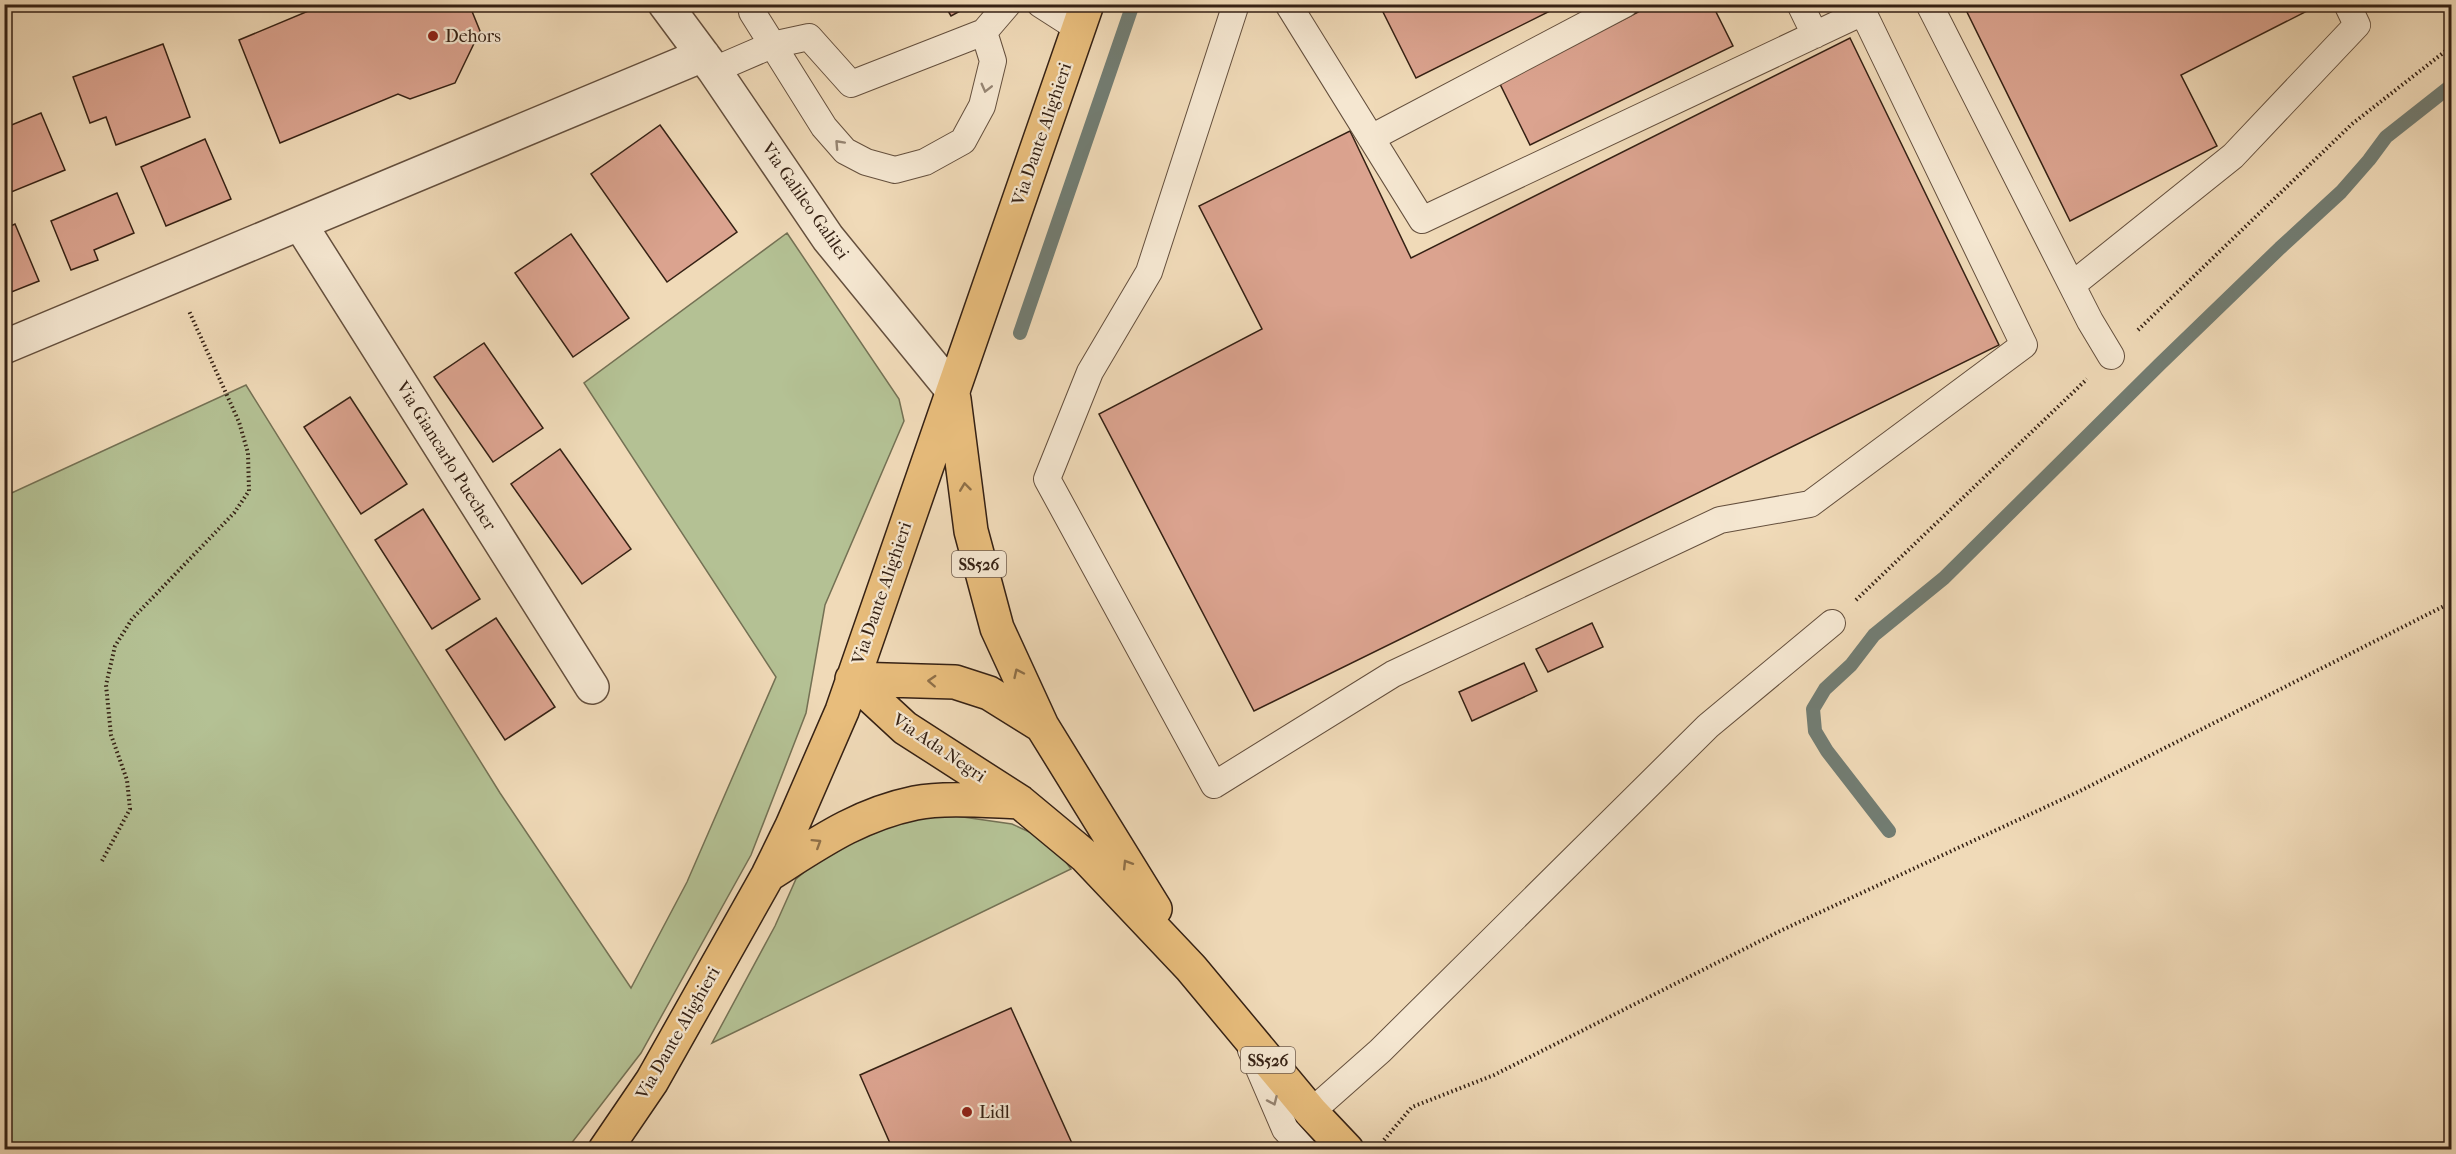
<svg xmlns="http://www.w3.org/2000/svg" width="2456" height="1154" font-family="'IM FELL French Canon',serif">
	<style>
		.green { fill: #b4c194; stroke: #747154; stroke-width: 1.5 }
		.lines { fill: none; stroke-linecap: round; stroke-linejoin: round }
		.stream { stroke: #727d73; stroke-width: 14 }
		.building { fill: #dba38f; stroke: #352114; stroke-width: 1.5 }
		.lane-casing { stroke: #644f3d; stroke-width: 28 }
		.street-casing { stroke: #644f3d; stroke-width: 36 }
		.primary-casing { stroke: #352114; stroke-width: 36 }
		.path { stroke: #352114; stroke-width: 4; stroke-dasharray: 1.5 3; stroke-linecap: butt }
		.lane { stroke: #f5e7d1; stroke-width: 26 }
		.street { stroke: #f5e7d1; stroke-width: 33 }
		.primary { stroke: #e8bd7c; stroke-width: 33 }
		.oneway { stroke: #958472 }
		.oneway2 { stroke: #8e6f48 }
		.poi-dot { fill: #8f2418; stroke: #f5e7d1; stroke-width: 2 }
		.labels { text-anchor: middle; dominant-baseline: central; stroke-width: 4.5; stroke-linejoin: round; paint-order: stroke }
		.shield { fill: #f5e7d1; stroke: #6f5c4d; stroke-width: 1.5 }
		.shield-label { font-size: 16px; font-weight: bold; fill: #352114 }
		.poi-label { font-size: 18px; fill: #352114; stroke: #f5e7d1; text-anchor: start }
		.street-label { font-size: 18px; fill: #352114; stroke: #f5e7d1 }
	</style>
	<rect width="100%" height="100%" fill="#f0dab8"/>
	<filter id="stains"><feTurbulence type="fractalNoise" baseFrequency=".00333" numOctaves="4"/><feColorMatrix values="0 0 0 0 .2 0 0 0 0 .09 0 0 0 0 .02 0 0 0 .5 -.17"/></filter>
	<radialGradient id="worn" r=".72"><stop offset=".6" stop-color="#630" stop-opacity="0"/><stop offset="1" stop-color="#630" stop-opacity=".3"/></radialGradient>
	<path class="green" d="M787 233 899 399 904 421 825 605 806 713 751 855 641 1053 567 1149H5V496L246 385 500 793 631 988 687 882 776 677 584 383Z
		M942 814 1012 824 1051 842 1071 869 712 1043 775 926 796 879 832 849 887 824Z"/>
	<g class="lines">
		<path class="stream" d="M1020 333 1133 4
			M1889 831 1827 751 1815 731 1813 709 1825 689 1851 665 1874 635 1944 578 2160 364 2280 248 2341 192 2369 160 2386 137 2452 85"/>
	</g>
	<path class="building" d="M325 4H469L480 31 455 83 410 99 398 94 280 143 239 40Z
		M786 4H806L795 11Z
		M944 4H973L951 16Z
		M1379 4H1564L1416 78Z
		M1654 4H1712L1733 46 1530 145 1499 82Z
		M1963 4H2316L2317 6 2181 75 2217 146 2070 221Z
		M1850 38 1999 345 1254 711 1099 414 1262 329 1199 206 1350 131 1411 258Z
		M163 44 190 117 116 145 106 117 90 123 73 77Z
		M41 113 65 170 4 195V128Z
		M660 125 737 232 667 282 591 174Z
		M205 139 231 199 166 226 141 167Z
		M117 193 134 233 94 250 98 260 71 270 51 221Z
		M15 224 39 281 4 295V229Z
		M571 234 629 318 573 357 515 273Z
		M484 343 543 428 493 462 434 377Z
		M350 397 407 484 361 514 304 427Z
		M560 449 631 549 582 584 511 484Z
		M423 509 480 599 432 629 375 540Z
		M496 618 555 707 505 740 446 650Z
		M1592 623 1603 647 1548 672 1536 649Z
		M1524 663 1537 691 1472 721 1459 692Z
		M1011 1008 1075 1150H893L860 1075Z"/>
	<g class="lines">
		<g class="lane-casing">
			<path id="lane" d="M751 4 752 12 824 127 845 151 866 162 895 170 925 162 963 141 982 106 993 61 984 32
				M1040 4 1079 29
				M1236 4 1149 272 1090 372 1047 479 1214 785 1393 674 1720 520 1810 504 2024 345 1863 12 1422 220 1288 4
				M1800 4 1815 35
				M1929 4 2090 321 2111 356
				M714 70 772 45 809 37 851 84 984 32 1008 4
				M1371 138 1625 4
				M2072 285 2233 156 2357 25 2347 4
				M1251 1050 1285 1129 1304 1150
				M1311 1112 1380 1051 1708 726 1832 623"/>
		</g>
		<g class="street-casing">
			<path id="street" d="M665 4 714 70 828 238 953 391
				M300 224 592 687
				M4 347 703 55"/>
		</g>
		<g class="primary-casing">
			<path id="primary" d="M954 399 971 531 997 628 1042 726 1155 909
				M852 679 905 728 1020 802 1085 856 1191 968 1311 1112 1347 1150
				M852 679 955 682 989 693 1042 726
				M768 875C817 844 857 815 915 803 945 797 989 801 1020 802
				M605 1150 652 1081 768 875 792 826 842 711 1087 4"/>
		</g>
		<path class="path" d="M2138 330 2352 124 2452 46
			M1856 600 2087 379
			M102 861 130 809 127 780 111 735 106 685 115 646 132 619 234 513 249 491 248 453 239 422 189 311
			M1384 1140 1412 1107 1494 1075 1780 931 2080 791 2452 602"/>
		<use href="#lane" class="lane"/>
		<use href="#street" class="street"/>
		<use href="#primary" class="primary"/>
	</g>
	<defs><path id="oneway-chevron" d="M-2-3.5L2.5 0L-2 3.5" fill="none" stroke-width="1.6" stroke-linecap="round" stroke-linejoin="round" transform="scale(1.5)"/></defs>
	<g class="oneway">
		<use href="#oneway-chevron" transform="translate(986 88) rotate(104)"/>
		<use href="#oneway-chevron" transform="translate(839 144) rotate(-133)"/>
		<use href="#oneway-chevron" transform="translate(1273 1101) rotate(66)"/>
	</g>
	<g class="oneway2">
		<use href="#oneway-chevron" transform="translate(965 487) rotate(-97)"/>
		<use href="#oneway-chevron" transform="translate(1018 673) rotate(-115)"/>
		<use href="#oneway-chevron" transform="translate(932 681) rotate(-177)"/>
		<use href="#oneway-chevron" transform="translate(817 843) rotate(-32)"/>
		<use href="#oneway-chevron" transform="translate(1127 864) rotate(-122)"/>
	</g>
	<g class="poi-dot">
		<circle cx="433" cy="36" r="6"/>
		<circle cx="967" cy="1112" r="6"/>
	</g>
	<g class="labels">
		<g class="shield">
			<rect x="952" y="551" width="54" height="26" rx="4.5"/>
			<rect x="1241" y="1047" width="54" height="26" rx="4.5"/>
		</g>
		<g class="shield-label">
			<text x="979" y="564">SS526</text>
			<text x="1268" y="1060">SS526</text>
		</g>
		<g class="poi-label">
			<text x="445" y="36">Dehors</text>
			<text x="979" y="1112">Lidl</text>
		</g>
		<g class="street-label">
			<text transform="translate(1042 134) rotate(-71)">Via Dante Alighieri</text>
			<text transform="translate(805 201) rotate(55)">Via Galileo Galilei</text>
			<text transform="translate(446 456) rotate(58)">Via Giancarlo Puecher</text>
			<text transform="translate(882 593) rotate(-71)">Via Dante Alighieri</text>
			<text transform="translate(939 748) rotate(34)">Via Ada Negri</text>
			<text transform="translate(678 1033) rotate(-60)">Via Dante Alighieri</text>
		</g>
	</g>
	<rect width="2456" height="1154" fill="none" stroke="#f0dab8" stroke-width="24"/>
	<rect x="6" y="6" width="2444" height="1142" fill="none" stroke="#352114" stroke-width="3"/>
	<rect x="12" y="12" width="2432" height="1130" fill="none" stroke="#352114" stroke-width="1.5"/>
	<rect width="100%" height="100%" filter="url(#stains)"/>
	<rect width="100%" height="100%" fill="url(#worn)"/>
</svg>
